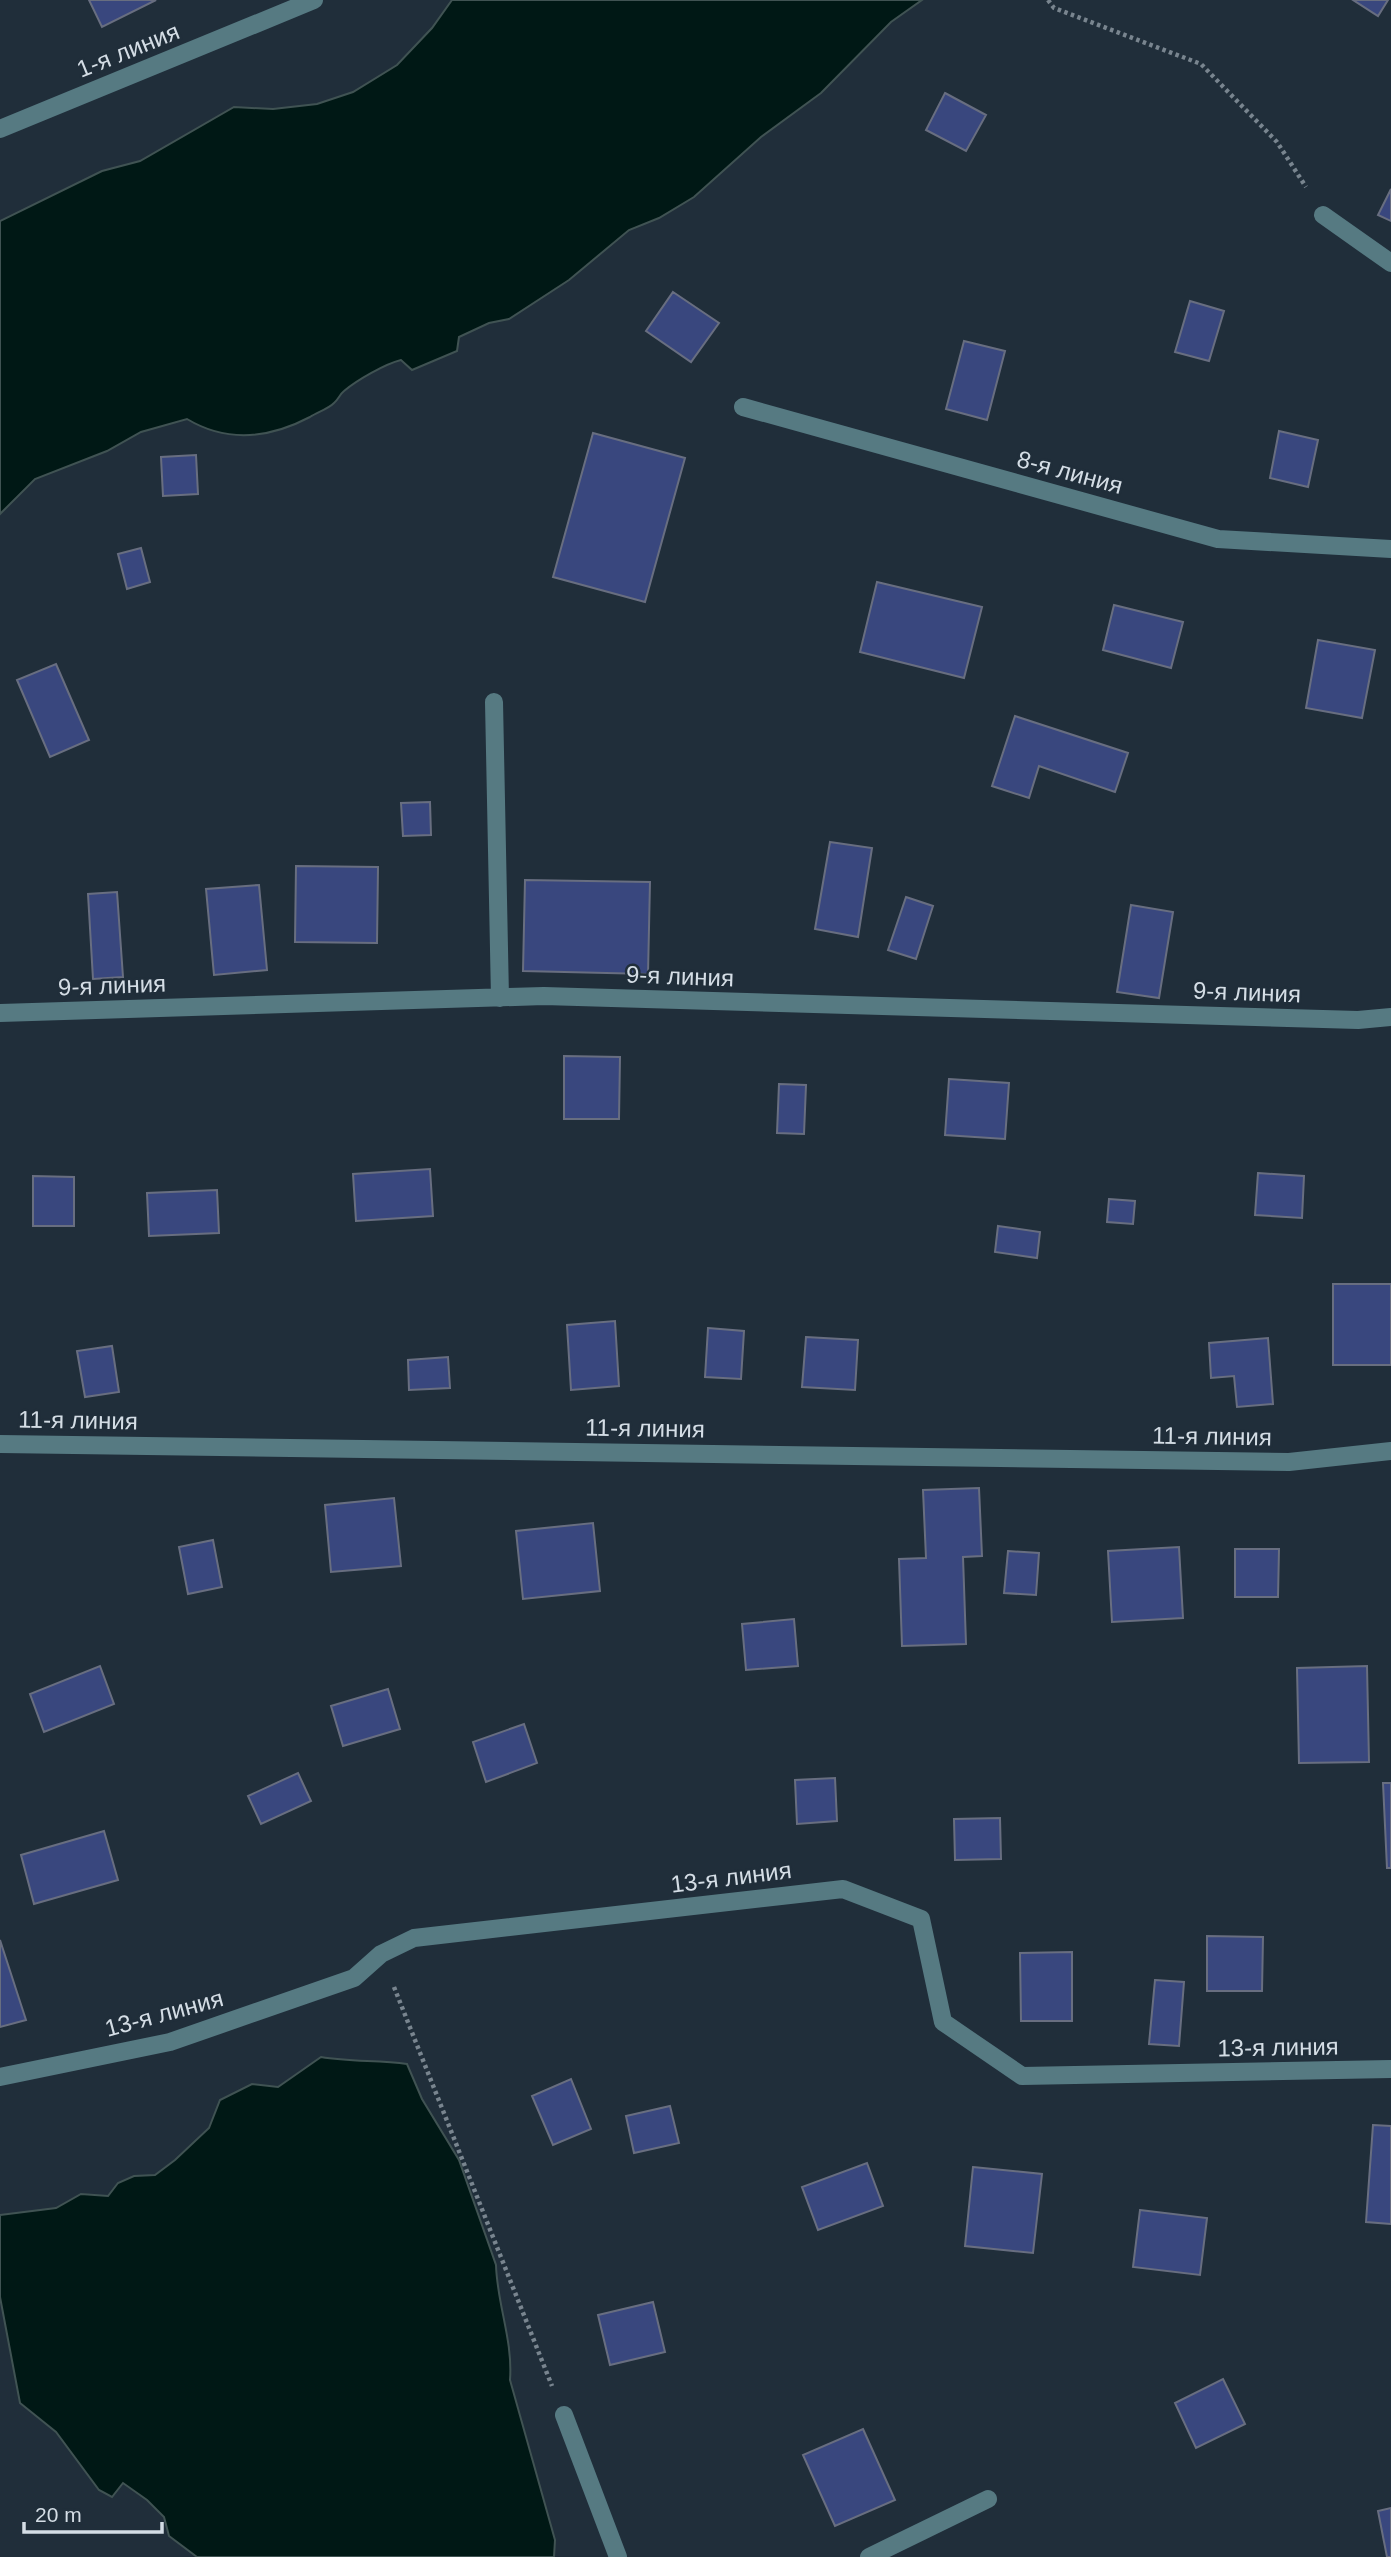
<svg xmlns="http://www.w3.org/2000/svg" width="1391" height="2557" font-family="Helvetica,sans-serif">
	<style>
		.water { fill: #001815; stroke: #405353; stroke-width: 2 }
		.building { fill: #39477e; stroke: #686e80; stroke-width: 2 }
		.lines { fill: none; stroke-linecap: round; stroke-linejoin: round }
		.path { stroke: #79858f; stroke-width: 4.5; stroke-dasharray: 3.5 3.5; stroke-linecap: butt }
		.minor { stroke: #567a82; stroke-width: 18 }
		.labels { text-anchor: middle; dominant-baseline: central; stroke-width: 5; stroke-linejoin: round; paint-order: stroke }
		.street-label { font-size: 24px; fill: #d4dde5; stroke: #202e3a }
	</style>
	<rect width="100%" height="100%" fill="#202e3a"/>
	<path class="water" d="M452 0H922L891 22 821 93 761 137 694 197 659 218 629 230 569 280 509 319 489 323 459 337 457 351 412 370 401 360C385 364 357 380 344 391 340 394 338 400 334 403 328 409 318 412 310 417 270 438 227 443 187 419L141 432 107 451 35 479 0 514V221L102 171 140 161 234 107 273 109 317 104 353 92 397 65 432 28Z
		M321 2057C350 2062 378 2060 407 2064L422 2099 459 2160 496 2265C497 2304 513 2340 510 2380L555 2540 554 2557H197L169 2536 164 2517 147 2500 123 2483 112 2497 99 2490 56 2432 20 2403 0 2297V2215L56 2208 81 2194 108 2196 118 2183 134 2176 155 2175 175 2160 209 2128 220 2100 252 2084 278 2087Z"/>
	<path class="building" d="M89 0H156L102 27Z
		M1353 0H1388L1378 16Z
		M945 93 986 115 966 151 926 130Z
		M1391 189V221L1378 215Z
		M673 292 719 323 691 362 646 331Z
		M1190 301 1224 311 1209 361 1175 352Z
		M964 341 1005 351 987 420 946 409Z
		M1279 431 1318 440 1308 487 1270 478Z
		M593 433 685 458 645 602 553 577Z
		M196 455 198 494 163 496 161 457Z
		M141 548 150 582 127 589 118 554Z
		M877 582 982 607 964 678 860 652Z
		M1114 605 1183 622 1171 668 1103 650Z
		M1318 640 1375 650 1362 718 1306 708Z
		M56 664 89 740 50 757 17 680Z
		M1015 716 1128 753 1115 792 1039 766 1029 798 992 786Z
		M430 802 431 835 403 836 401 803Z
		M830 842 872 848 858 937 815 929Z
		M296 866 378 867 377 943 295 942Z
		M525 880 650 882 648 974 523 971Z
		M259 885 267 970 214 975 206 889Z
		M117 892 123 977 93 979 88 894Z
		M906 897 933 906 916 959 888 950Z
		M1131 905 1173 912 1159 998 1117 992Z
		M564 1056 620 1057 619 1119H564Z
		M949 1079 1009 1083 1005 1139 945 1135Z
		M779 1084 806 1085 804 1134 777 1133Z
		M430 1169 433 1216 356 1221 353 1174Z
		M1258 1173 1304 1176 1302 1218 1255 1215Z
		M33 1176 74 1177V1226H33Z
		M217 1190 219 1233 149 1236 147 1193Z
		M1109 1199 1135 1201 1133 1224 1107 1222Z
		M998 1226 1040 1232 1037 1258 995 1252Z
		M1333 1284H1391V1365H1333Z
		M615 1321 619 1386 571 1390 567 1325Z
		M708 1328 744 1331 741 1379 705 1377Z
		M806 1337 858 1340 855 1390 802 1387Z
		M1268 1338 1273 1404 1237 1407 1234 1376 1211 1378 1209 1343Z
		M112 1346 119 1392 85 1397 77 1351Z
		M448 1357 450 1388 409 1390 408 1360Z
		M979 1488 982 1556 963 1557 966 1644 902 1646 899 1559 926 1558 923 1490Z
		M394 1498 401 1566 331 1572 325 1505Z
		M593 1523 600 1591 523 1599 516 1531Z
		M213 1540 222 1587 188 1594 179 1547Z
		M1179 1547 1183 1618 1112 1622 1108 1551Z
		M1235 1549H1279L1278 1597H1235Z
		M1008 1551 1039 1553 1036 1595 1004 1593Z
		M794 1619 798 1666 746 1670 742 1624Z
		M100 1666 114 1704 44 1732 30 1694Z
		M1367 1666 1369 1762 1299 1763 1297 1668Z
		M388 1689 400 1729 343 1746 331 1706Z
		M524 1724 537 1763 486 1782 473 1742Z
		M298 1773 311 1801 261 1824 248 1796Z
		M835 1778 837 1821 797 1824 795 1780Z
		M1383 1783H1391V1868H1387Z
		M1000 1818 1001 1859 955 1860 954 1819Z
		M104 1831 118 1880 34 1904 21 1855Z
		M1207 1936 1263 1937 1262 1991H1207Z
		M0 1940 26 2020 0 2027Z
		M1072 1952V2021H1021L1020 1953Z
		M1155 1980 1184 1982 1179 2046 1149 2044Z
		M571 2079 591 2129 553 2145 532 2096Z
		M670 2106 679 2143 634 2153 626 2116Z
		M1373 2125 1391 2126V2224L1366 2222Z
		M867 2163 883 2206 818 2230 802 2187Z
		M973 2167 1042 2174 1033 2253 965 2246Z
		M1140 2210 1207 2218 1200 2275 1133 2267Z
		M653 2302 665 2352 610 2365 598 2315Z
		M1223 2379 1245 2424 1196 2448 1175 2403Z
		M863 2429 895 2500 835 2526 803 2455Z
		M1391 2508V2557H1387L1378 2511Z"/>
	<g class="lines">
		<path class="path" d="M1048 0 1054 8 1201 64 1277 142 1306 187
			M394 1987 552 2386"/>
		<path class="minor" d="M0 129 314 0
			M1323 215 1391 263
			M743 407 1218 539 1391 549
			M494 702 500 998
			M0 1013 544 996 1358 1020 1391 1017
			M0 1444 1289 1462 1391 1451
			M0 2077 170 2042 354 1978 381 1954 414 1938 843 1889 921 1919 943 2022 1022 2076 1391 2069
			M564 2415 618 2557
			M869 2557 988 2499"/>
	</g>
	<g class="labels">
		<g class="street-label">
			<text transform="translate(128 50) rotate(-22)">1-я линия</text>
			<text transform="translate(1070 472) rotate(15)">8-я линия</text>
			<text transform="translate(680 976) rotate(2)">9-я линия</text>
			<text transform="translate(112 985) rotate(-2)">9-я линия</text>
			<text transform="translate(1247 992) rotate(2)">9-я линия</text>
			<text transform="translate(78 1420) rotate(1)">11-я линия</text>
			<text transform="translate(645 1428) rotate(1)">11-я линия</text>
			<text transform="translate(1212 1436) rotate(1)">11-я линия</text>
			<text transform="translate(731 1877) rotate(-7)">13-я линия</text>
			<text transform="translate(164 2013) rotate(-15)">13-я линия</text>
			<text transform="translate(1278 2047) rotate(-1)">13-я линия</text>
		</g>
	</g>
	<path d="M24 2522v10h138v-10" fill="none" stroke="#d4dde5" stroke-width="3.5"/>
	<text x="35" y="2522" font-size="21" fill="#d4dde5" stroke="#202e3a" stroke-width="5" paint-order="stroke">20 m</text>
</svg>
